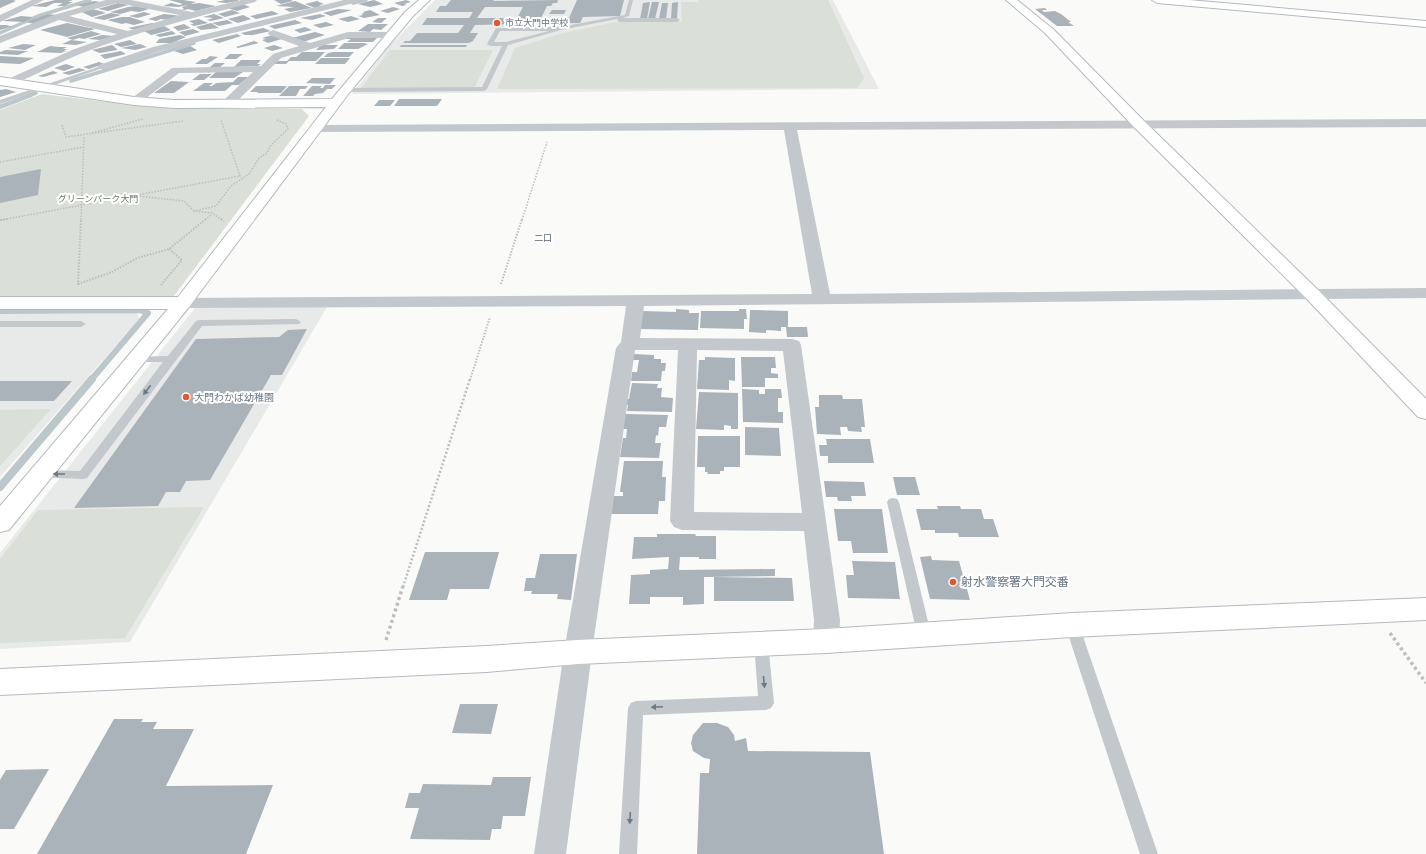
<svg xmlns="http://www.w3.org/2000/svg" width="1426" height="854" font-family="'Roboto Condensed','Noto Sans JP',sans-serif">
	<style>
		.built { fill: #e8e9e9 }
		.green { fill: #dadfd7 }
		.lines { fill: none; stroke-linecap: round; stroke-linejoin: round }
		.stream-far3 { stroke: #bbc7cb; stroke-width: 3.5 }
		.stream-far2 { stroke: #bbc7cb; stroke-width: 4.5 }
		.stream-far1 { stroke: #bbc7cb; stroke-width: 6 }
		.stream { stroke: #bbc7cb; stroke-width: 8 }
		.building { fill: #aab3b9; fill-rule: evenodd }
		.secondary-casing { stroke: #b3babf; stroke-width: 2 }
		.path-far3 { stroke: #bbbfc2; stroke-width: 1.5; stroke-dasharray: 1.5 1.5; stroke-linecap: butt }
		.path-far2 { stroke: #bbbfc2; stroke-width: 2; stroke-dasharray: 1.5 1.5; stroke-linecap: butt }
		.path-far1 { stroke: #bbbfc2; stroke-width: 2.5; stroke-dasharray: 2 2; stroke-linecap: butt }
		.path { stroke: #bbbfc2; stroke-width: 3.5; stroke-dasharray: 3 3; stroke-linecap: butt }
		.lane { fill: #c3c8cc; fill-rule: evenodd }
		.street { fill: #c3c8cc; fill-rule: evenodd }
		.secondary { fill: #fff; fill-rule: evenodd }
		.oneway { fill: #6a7a87 }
		.poi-dot { fill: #e4572e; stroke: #fff; stroke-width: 1.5 }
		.labels { text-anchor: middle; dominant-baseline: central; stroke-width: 4; stroke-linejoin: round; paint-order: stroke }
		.far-poi-label { font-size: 9px; fill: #657683; stroke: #fff; text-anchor: start }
		.far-park-label { font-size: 9px; fill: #687a64; stroke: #fff }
		.far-neighbourhood-label { font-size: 9px; fill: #57646e; stroke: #fff }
		.poi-label { font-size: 10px; fill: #657683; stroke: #fff; text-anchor: start }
		.near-poi-label { font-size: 12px; fill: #657683; stroke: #fff; text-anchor: start }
	</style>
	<rect width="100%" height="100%" fill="#fafaf8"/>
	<path class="built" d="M435 0H833L879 89 352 94 388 47Z
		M327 307 130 642 0 649V553L195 308Z
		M0 313H138L139 319 0 477Z"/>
	<path class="green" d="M698 0H828L864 78 857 88 497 89 515 48 559 34 615 22H682L681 2H698Z
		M390 50H493L474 88H361Z
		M42 94 149 107 302 109 309 116 174 296H0V110Z
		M51 409 0 466V410Z
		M204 507 125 638 0 643V559L38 510Z"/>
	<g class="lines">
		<path class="stream-far3" d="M353 3 366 0
			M0 33 38 16 90 0
			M71 81 194 43
			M28 96 36 93"/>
		<path class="stream-far2" d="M0 107 31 95"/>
		<path class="stream-far1" d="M0 311 139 310 148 313 91 380"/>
		<path class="stream" d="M0 487 92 379"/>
	</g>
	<path class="building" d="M0 0H16L13 1H16L0 8Z
		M55 0H73L68 2H73L65 6H57L63 3H54L46 7 31 6Z
		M169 0H183L196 2 191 4H192L199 3 216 6 196 11 188 9 184 10H181L184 9 182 7 188 5 178 7 163 6 171 3 179 5 183 4Z
		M225 0H238V1L226 3 216 2Z
		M274 0H291L293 1 281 4Z
		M374 0 383 4 370 7 358 4Z
		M406 0 411 2 404 4 407 5 402 6 394 3Z
		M451 0H494L493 1 558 0 557 3H553L551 6H547L541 18H569L577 0H624L620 16 583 17 580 23 475 25 470 33H478L473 41 469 43H403L405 41H410L417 33H458L464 25H422L427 18H469L473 12H436L440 6H446ZM485 7H523L517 18H477Z
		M94 1 100 2 84 7 76 5Z
		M295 1 312 8 290 12 284 9 294 7 276 6Z
		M317 1 324 4 319 5 322 6 315 8 305 4Z
		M650 2 647 19H640L643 3Z
		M652 2H659L655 19H648Z
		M678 2 677 19H671L672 3Z
		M118 3 128 5 108 11 98 9Z
		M662 3H668L666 19H659Z
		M242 4 250 7 237 11 228 8Z
		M137 6 149 9 139 12 131 11 120 14 110 12 128 7Z
		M393 7 400 9 388 13 380 11Z
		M1045 8 1047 10H1042L1044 12 1055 11 1061 14 1071 22H1068L1074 26H1057L1035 9Z
		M92 9 104 12H102L106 13 92 17 82 12Z
		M338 9 352 10 331 16 323 13Z
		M232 10 240 13 225 17 218 14Z
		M370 10 380 15 364 18 358 16 363 15 361 14 364 13 363 12Z
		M552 10H566L564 14H549Z
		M272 11 279 14 256 19 250 16Z
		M144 12 151 14 138 18 129 16Z
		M111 13 121 15 104 20 93 18Z
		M48 14 57 15 34 24 26 22Z
		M164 14 173 15 181 16 168 20 161 19 156 21 148 19Z
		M214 14 224 18 211 21 207 20 213 18 203 17Z
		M320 14 326 16 312 20 300 18Z
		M243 15 251 19 238 23 228 19Z
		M21 16 33 17 25 22 2 21Z
		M351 16 360 19 348 22 338 19Z
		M122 17H130L145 22 134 25 126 23 122 24 107 20Z
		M378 18H387L381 23 372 22Z
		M199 19 208 23 194 26 190 24H194L189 21Z
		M227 20 233 23 219 26 212 23Z
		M295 20 302 23 275 29 269 26Z
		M326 22 334 25 320 28 313 25Z
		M67 23 95 29 67 37 40 30Z
		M152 23 156 24 135 30 128 28Z
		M211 23 219 28 201 30 196 27Z
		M184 24 191 28 178 31 173 27Z
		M368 24H388L381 30 373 29 370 32 358 31Z
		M0 25H9L7 26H13L0 30Z
		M164 26 171 30 151 35 144 31Z
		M305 27 312 30 300 33 294 30Z
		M263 28 271 31 253 35H245L241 33Z
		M193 29 200 32 185 36 179 32Z
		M91 31 101 34 84 39 79 38 73 40 67 38Z
		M172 31 176 34 160 37 155 35Z
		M315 32 325 35 303 42 292 38Z
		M237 34 241 36 219 43 212 40Z
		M102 35 114 36 100 40 88 39Z
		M180 35 186 37 172 43H156L159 39Z
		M273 35 282 39 268 43 262 40 266 39 262 38Z
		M347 37H375L374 38H377L373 42H347L351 39H346Z
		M71 40 87 42 76 45 62 44Z
		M130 40 137 44 121 47 114 44Z
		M254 41 259 43 238 48 236 47Z
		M344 43H364L368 44 358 49H338Z
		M23 44 36 45 25 50 8 48Z
		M140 44 147 47 135 50 121 48Z
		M112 45 117 49V50L100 53 92 50Z
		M274 45 283 48 272 51 264 48Z
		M321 45H338L334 49 316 50Z
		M401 45H467L466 47H400Z
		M50 46 59 47H67L63 49H67L64 51H66L61 53 37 52Z
		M190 46 197 50 183 54 174 51Z
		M6 50 28 51 18 55 0 54V52Z
		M121 51 126 54 105 59 100 55Z
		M302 52H325L316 61H289L286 64H274L278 61H287L291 57H296Z
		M333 52H354L349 57H324L328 53Z
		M230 54H243L236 59H224Z
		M0 56 34 58 20 64 0 63Z
		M210 56 218 57 207 64H195L202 59H206Z
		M321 58H350L345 64H315Z
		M241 60H261L257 64H261L258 66 234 67Z
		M99 62 104 64 89 69 83 67Z
		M215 63H225L220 67H210Z
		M66 64 75 67 64 71 54 68Z
		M79 68 86 70 69 75 62 73Z
		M53 71 58 73 43 77 38 76Z
		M216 72H243L234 78H209Z
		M200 74H212L204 80H192Z
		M238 77H248L239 85H230H232L225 91H193L204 83H213L209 86H212L216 83 233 82Z
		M312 78H335L330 84 306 83Z
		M171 81 189 82 174 93H154Z
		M325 85H336L332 89H327L323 93 315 94 313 96H303L312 86H322L320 88H323Z
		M256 86H287L281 93H257L258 92H250Z
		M289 86H308L305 89H300L296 96H279Z
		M6 89 16 92 0 97V90Z
		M399 99H442L437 106H394Z
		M379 100H395L390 106H374Z
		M41 169 38 195 0 203V177Z
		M676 309 689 310V313H699L698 330 639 329 642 311 676 312Z
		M739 309H746L747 319H744V329L700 328 701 311H739Z
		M750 310 788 311V327H781V331L766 330V333L749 332Z
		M786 327H807L808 337H787Z
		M307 329 282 375H271L210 480 186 481 180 492H166L158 506 74 508 196 339 279 337 288 330Z
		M634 354 654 355V359H661V363H666L665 371H662L661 381H631L632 372H637L639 360H633Z
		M705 357 735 358V381L729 380V390L697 389 699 360H705Z
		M741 357H775L776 368H771V373L778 374V378H765V387H742Z
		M0 381H72L54 401H0Z
		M632 383 658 384 657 388H662L661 397 673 398 672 412 627 411 628 405H625L626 399H629Z
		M742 389 759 390V394H765V389H781L782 398H778V412H783V423L743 422Z
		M699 392 738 393V429H731V426L724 425V430L696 429Z
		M819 395H842L843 399H862L865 427H861L862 432 848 431 847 427H840L841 435 817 434 815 407H819Z
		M625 414 668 415 666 427H659L658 436 656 435 655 443H661L659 458 620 457 623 438H626L627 429H623Z
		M745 427 779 428 781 456 745 455Z
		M698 436H740V467H724V471H720V474H707L708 472H705V467H697Z
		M826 439H870L874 463H828V456H820L819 445H827Z
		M624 461H663L662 477H666L665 501H659L658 514H610L613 496H623V492H620Z
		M893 477H915L920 495H897Z
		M824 481 864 482 866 496H851L852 501H838L837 497H826Z
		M937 506H960L961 509H981L984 519H993L999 537H959L958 533H935V530H921L916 509H938Z
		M834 509H882L888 553H853L851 541H838Z
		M657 534H695L696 536H716V559H699V557H680L679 570 775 569V576L704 577V604L683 605V597H650V604H629L631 575 650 574V570L668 569 669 557 632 559 634 537H657Z
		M425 552H499L489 589H450L447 600H409Z
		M540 554H577L571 600 557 599 558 594H531L532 591H524L526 578H535Z
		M931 556 932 560 959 561 970 600 930 599 920 557Z
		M852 561 895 562 900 599 848 598 846 575H854Z
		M714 577 792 578 794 601H714Z
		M460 704H498L491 734 452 733Z
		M114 719H143L141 722H157L153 729H194L166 786 273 785 246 854H37Z
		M703 723H717L728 727 734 735 735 741 746 738 748 751 870 752 884 854H697L700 773H709L710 759 704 758 693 751 691 743 693 735Z
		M49 769 14 829H0V780L6 770Z
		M493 777H531L525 816H503L501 829H492L490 840 410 839 419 808H405L409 793H420L423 784 491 785Z"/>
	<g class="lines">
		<g class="secondary-casing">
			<path id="secondary" d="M419 0H430L413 16 349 93 189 307 9 530 0 532V506L168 309H0V297H178L326 107 174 108 134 105 0 85V77L134 97 174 100 332 99 405 12Z
				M1006 0H1017L1053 29 1145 122 1318 290 1426 399V419L1418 417 1306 298 1135 128 1045 33Z
				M1152 0H1189L1426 21V27L1157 3Z
				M1426 598V620L1072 637 826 653 578 664 486 672 0 695V669L486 646 578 640 826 629 1072 613Z"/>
		</g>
		<path class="path-far3" d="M62 125 66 137 183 121
			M92 133 143 119
			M0 162 84 147
			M137 196 184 201 194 211
			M1 220 240 176 221 120
			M81 220 84 136
			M205 220 212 214
			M222 220 212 213 194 211 216 206 231 186 249 174 259 158 267 153 271 145 288 129 286 124 277 120
			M522 220 547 142"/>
		<path class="path-far2" d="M221 219 224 221
			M0 220 7 219
			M78 284 112 272 137 258 169 249 206 219
			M501 284 522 219
			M78 285 81 219
			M161 285 182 260 169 249
			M470 380 490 317"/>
		<path class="path-far1" d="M403 587 470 379"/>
		<path class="path" d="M1390 633 1426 683
			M386 640 403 586"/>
		<path class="lane" d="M629 0H633L629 16 622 18H677L680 20 677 22H619L617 19 561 30 508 45 487 89 484 91 345 92 342 90 345 88 482 87 502 46H490L487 44 496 28 560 27 625 15ZM500 31H549L506 42H494Z
			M101 66 106 67 0 104V100Z
			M296 319 301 322 299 324 202 326 87 478 83 479 36 477 34 474 36 471 40 470 80 471 163 362H137L133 361 132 359 133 357 168 356 196 321 199 320Z
			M0 321H81L86 324 81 327H0Z
			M893 498 897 499 899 502 931 634 929 638 924 640 919 638 917 634 887 502 889 499Z
			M1072 619 1077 621 1079 625 1158 854H1140L1065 625 1067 621Z
			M761 637 766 639 768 643 774 703 771 708 766 710 643 715 637 854H619L628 708 631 703 636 701 758 696 754 643 756 639Z"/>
		<path class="street" d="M32 0H44L0 22V15Z
			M106 0H131L192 12 241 0H257L255 2C196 17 136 32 80 54 58 63 37 74 16 83H8L6 81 8 79 72 50 117 34 59 20 0 43V36L54 15ZM117 3 180 15 128 31 69 16Z
			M344 0H360L358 2 161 51 107 69 103 70 98 67 99 65 153 47Z
			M273 30 310 43 348 32H391L396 35 391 38H349L281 58 231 107H223L221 104 223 101 253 72 179 73 138 104H130L128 101 172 68 261 66 273 54 299 46 269 35 268 33Z
			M1426 119V127L797 130 830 294 1426 288V298L644 306 640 338 792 339 799 341 801 345 840 620 839 641 836 649 826 653 816 649 813 641 814 620 804 531 682 530 674 527 670 521 678 350H635L592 652 566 854H534L564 652 616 348 621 342 626 306 183 308 177 307 174 303 177 299 183 298 812 294 784 130 310 132 308 129 310 126 314 125ZM697 350 783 351 802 513 694 512Z"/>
		<use href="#secondary" class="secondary"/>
	</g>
	<defs><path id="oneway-solid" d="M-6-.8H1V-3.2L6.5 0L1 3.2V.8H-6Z"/></defs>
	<g class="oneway">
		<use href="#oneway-solid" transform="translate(147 390) rotate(127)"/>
		<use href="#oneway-solid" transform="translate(59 474) rotate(-180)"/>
		<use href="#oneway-solid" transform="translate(764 682) rotate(85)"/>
		<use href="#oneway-solid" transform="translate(657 707) rotate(178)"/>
		<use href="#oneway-solid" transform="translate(630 818) rotate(93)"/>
	</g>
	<g class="poi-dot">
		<circle cx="497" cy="23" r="4"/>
		<circle cx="186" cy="397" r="4"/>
		<circle cx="953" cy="582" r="4"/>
	</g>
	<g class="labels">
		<g class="far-poi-label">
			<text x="505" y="23">市立大門中学校</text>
		</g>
		<g class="far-park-label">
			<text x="98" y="199">グリーンパーク大門</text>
		</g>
		<g class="far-neighbourhood-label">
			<text x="543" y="238">二口</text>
		</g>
		<g class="poi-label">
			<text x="194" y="397">大門わかば幼稚園</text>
		</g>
		<g class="near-poi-label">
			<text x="961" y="582">射水警察署大門交番</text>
		</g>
	</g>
</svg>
